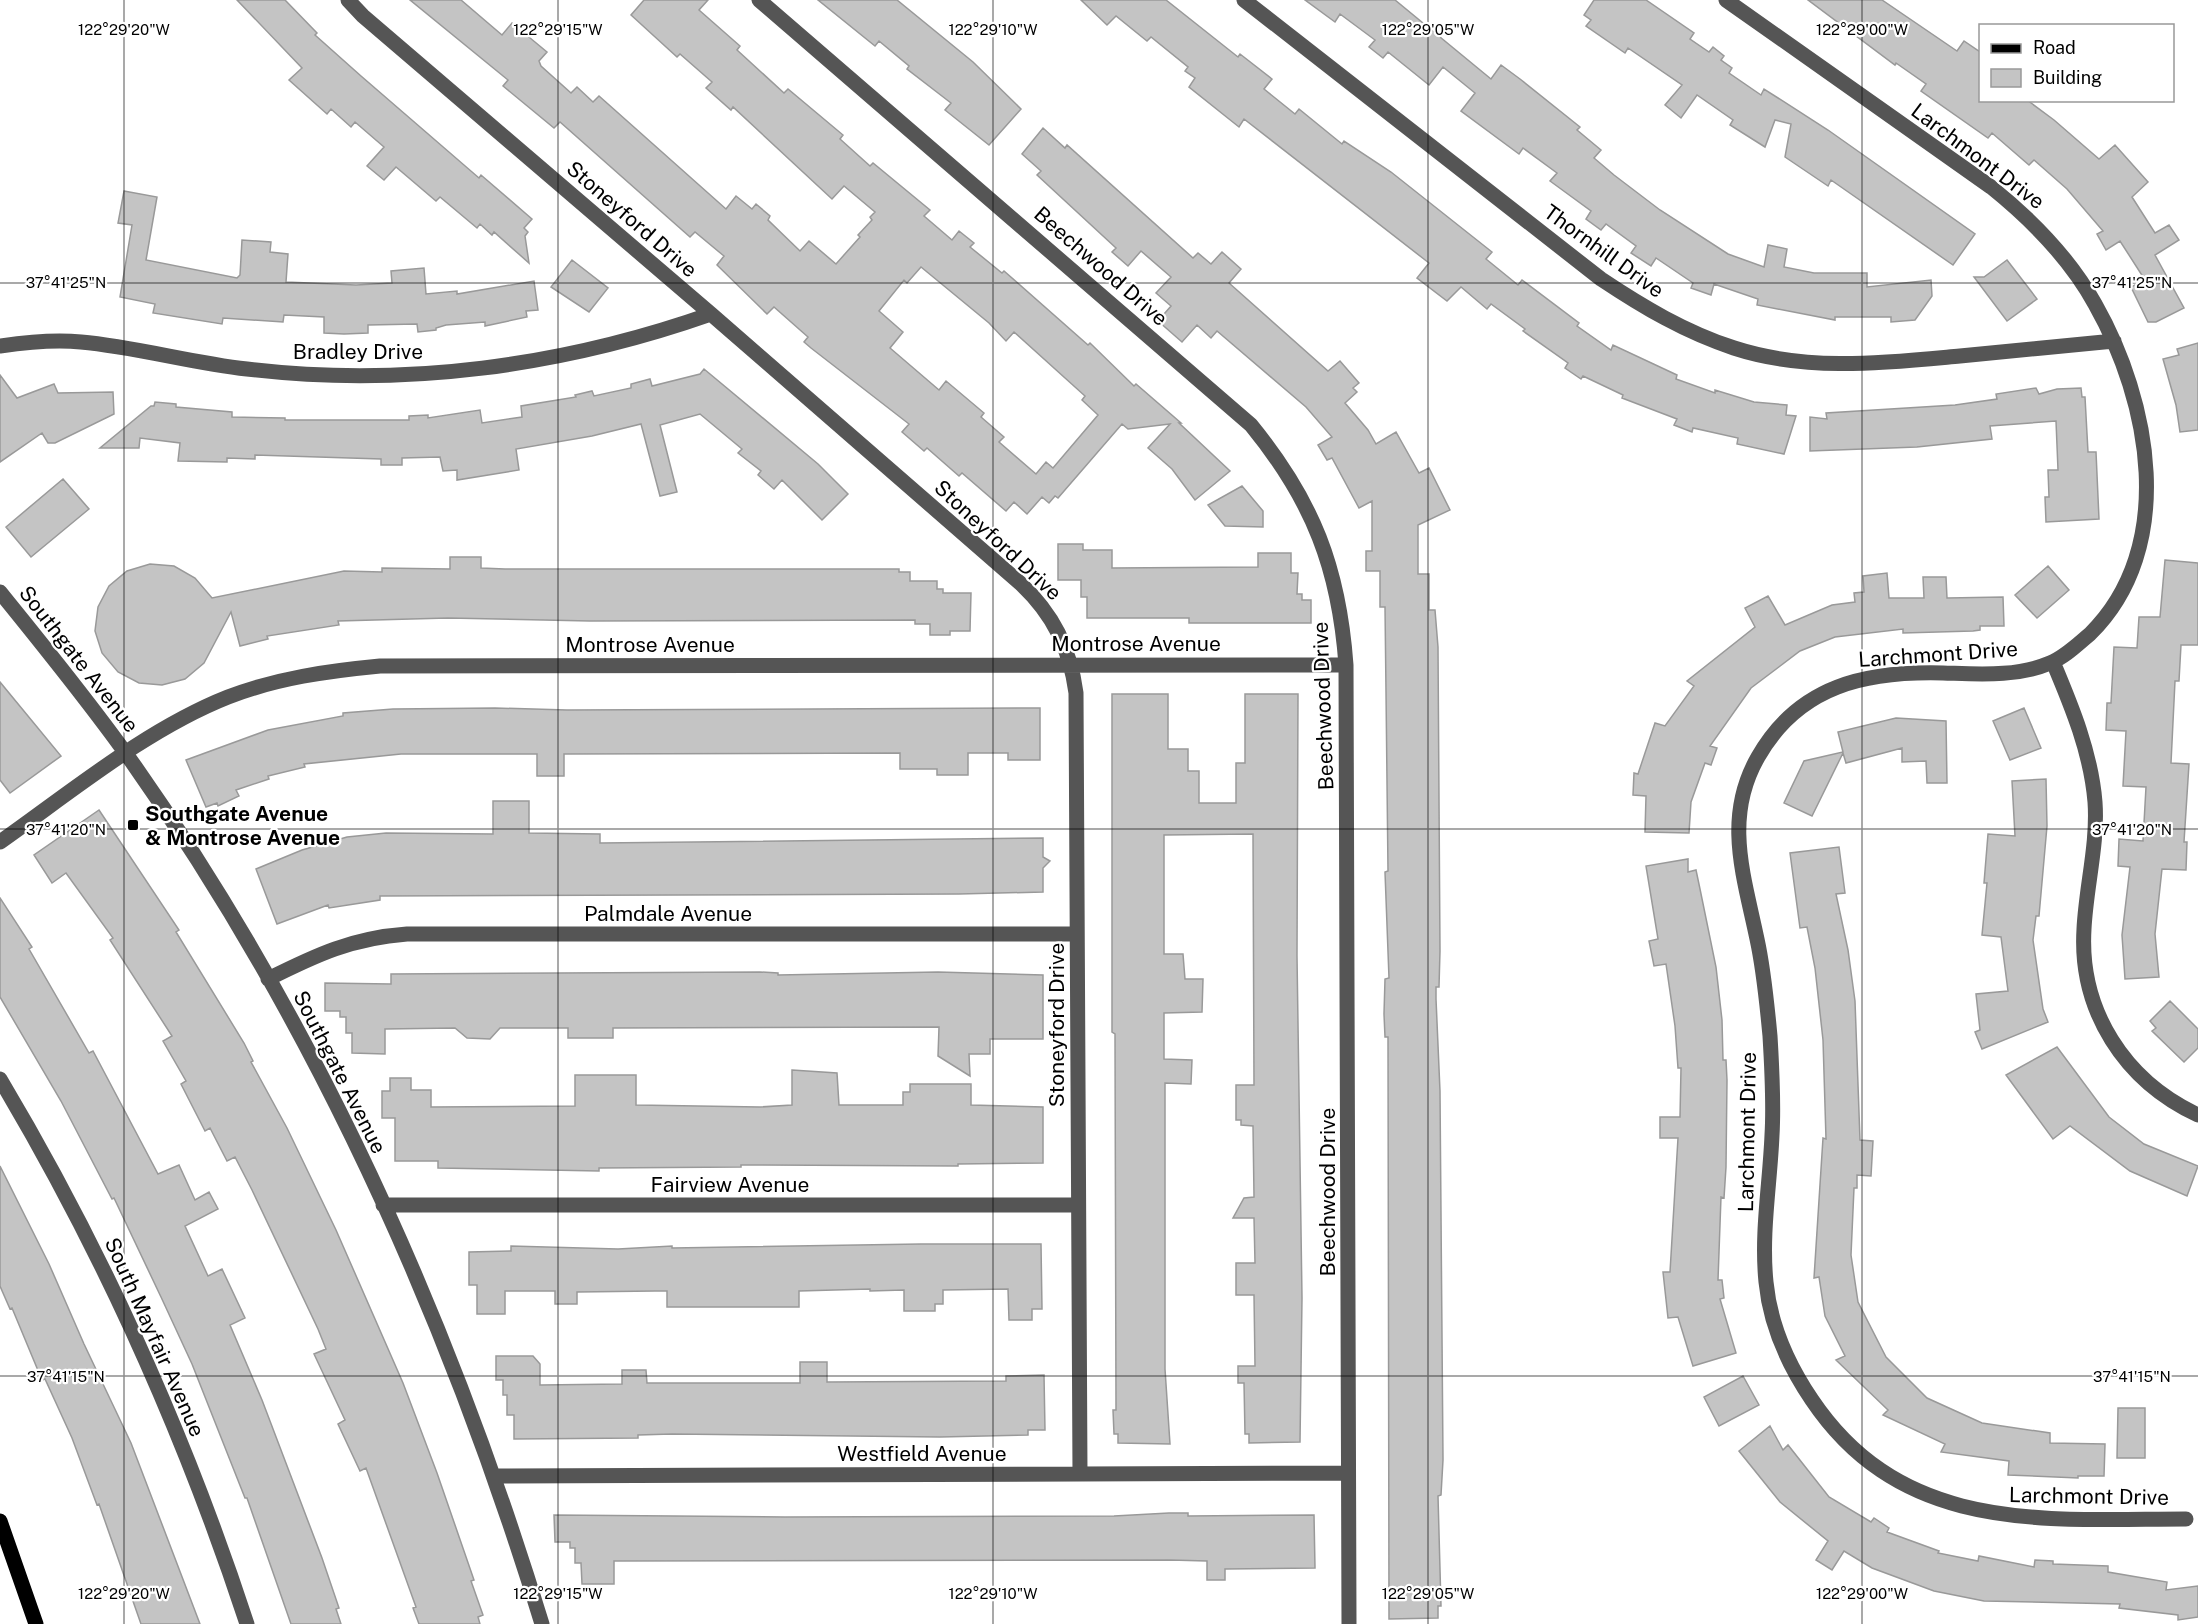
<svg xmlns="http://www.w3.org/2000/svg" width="2198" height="1624" font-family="'Public Sans',sans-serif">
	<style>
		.building { fill: #c4c4c4; stroke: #999; stroke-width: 1.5; fill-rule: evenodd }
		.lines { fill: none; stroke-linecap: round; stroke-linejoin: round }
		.minor { stroke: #555; stroke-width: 15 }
		.major { stroke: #000; stroke-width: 15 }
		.ticks { fill: none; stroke: #000; stroke-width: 1.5; stroke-opacity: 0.45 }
		.poi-dot { fill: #000; stroke: #fff; stroke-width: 2 }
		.labels { text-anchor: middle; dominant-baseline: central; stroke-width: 4.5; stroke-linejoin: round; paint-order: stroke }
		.street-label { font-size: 21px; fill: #000; stroke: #fff }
		.poi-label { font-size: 21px; font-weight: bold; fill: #000; stroke: #fff; text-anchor: start }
		.ticks-label { font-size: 15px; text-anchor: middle; fill: #000; stroke: #fff; stroke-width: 4.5; stroke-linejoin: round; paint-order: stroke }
	</style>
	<rect width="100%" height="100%" fill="#fff"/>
	<path class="building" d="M237 0H285L317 33 315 35 361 76 479 178 481 175 532 219 524 228 528 232 525 236 529 263 494 232 492 235 480 224 477 228 440 197 436 201 396 167 384 180 367 166 384 147 355 122 351 127 331 109 327 114 289 80 302 68Z
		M410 0H461L502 35 512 23 547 52 539 61 541 66 571 93 577 87 593 102 599 96 726 209 736 196 752 209 756 204 770 216 768 220 800 251 809 241 836 264 860 237 858 235 872 220 870 217 875 212 844 186 832 199 733 107 731 110 706 88 712 82 680 54 677 57 631 15 644 0H708L699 10 740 46 737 50 784 93 788 89 843 135 840 139 870 166 873 163 930 210 924 216 952 240 959 231 974 243 970 247 1002 273 1004 271 1088 345 1090 343 1134 386 1136 384 1181 423H1179L1230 471 1195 500 1172 469 1148 448 1170 424 1128 429 1122 424 1058 498 1055 496 1049 503 1042 497 1027 514 1014 502 1006 511 962 473 959 476 927 448 924 451 902 432 909 424 811 348 804 342 808 337 774 307 767 314 717 265 724 256 695 232 690 237 560 122 554 128 503 86 508 80ZM921 267 989 323 1006 341 1014 332 1085 396 1082 400 1098 415 1053 468 1046 462 1036 474 999 442 1004 437 981 417 984 413 946 381 939 390 890 348 903 332 879 311 904 280 907 283Z
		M818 0H897L973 62 1021 109 989 145 945 110 951 103 907 69 909 66 879 41 875 46Z
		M1081 0H1166L1238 57 1240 54 1272 79 1264 89 1295 114 1299 109 1342 144 1344 141 1391 172 1492 252 1486 259 1518 285 1522 280 1579 323 1577 326 1611 350 1613 345 1677 375 1676 379 1715 393V390L1754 402 1787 405 1786 415 1796 416 1784 454 1737 444 1738 438 1693 428 1692 432 1674 425 1677 419 1622 398 1623 395 1583 376 1581 379 1565 368 1568 363 1523 331 1525 329 1491 304 1487 309 1461 287 1447 301 1417 278 1429 263 1244 119 1239 127 1189 87 1195 78 1185 71 1188 67 1151 37 1147 41 1116 16 1107 25Z
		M1305 0H1395L1491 79 1501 65 1520 79 1580 127 1577 130 1601 150 1594 158 1614 175 1660 210 1728 254 1764 267 1768 245 1787 249 1784 267 1814 273H1867V287L1931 280 1932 296 1915 320 1891 322V317H1835V320L1757 305 1758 299 1714 284 1711 295 1691 288 1693 283 1656 258 1651 266 1631 253 1636 246 1606 224 1601 230 1586 219 1591 211 1550 181 1557 173 1523 148 1519 154 1461 111 1475 93 1443 67 1429 85 1388 52 1383 58 1369 47 1375 40 1340 14 1335 22Z
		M1594 0H1646L1694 33 1690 39 1709 52 1713 47 1724 56 1721 60 1732 68 1729 73 1761 95 1764 89 1828 130 1975 234 1953 265 1831 180 1828 186 1785 157 1791 124 1775 120 1765 147 1730 125 1733 120 1697 95 1681 118 1665 105 1682 85 1628 48 1625 53 1586 26 1591 20 1584 15Z
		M1808 0H1882L1957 51 1964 41 1980 52V100H2027L2054 120 2099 159 2115 145 2148 182 2132 197 2155 233 2169 225 2179 240 2155 255 2184 308 2156 322H2148L2131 287 2145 280 2120 241 2106 250 2097 234 2103 231 2067 189 2034 160 2029 165 1992 133 1988 138 1921 91 1926 84 1896 63 1895 65Z
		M1043 128 1065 148 1067 145 1193 258 1198 253 1211 264 1222 252 1241 269 1229 283 1328 371 1340 361 1359 383 1353 388 1357 392 1345 403 1368 430 1376 444 1396 432 1419 473 1429 468 1450 510 1418 525V574H1429V610H1435L1438 647 1440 951 1439 987H1436V999L1440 1091 1443 1460 1441 1495 1438 1496 1441 1606H1438V1618L1389 1619 1388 1037H1385L1384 1014 1385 979 1389 978 1385 872 1388 871 1386 692 1385 607H1380V571H1366V551H1372V501L1359 508 1332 458 1327 460 1318 445 1332 437 1306 407 1217 331 1211 338 1197 325 1182 342 1158 321 1171 306 1156 293 1171 277 1141 251 1128 266 1112 252 1116 248 1037 175 1041 171 1022 154Z
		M124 191 157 197 146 260 237 278 240 275 242 240 271 242 270 252 288 254 286 282 356 285 392 283 391 271 424 268 426 294 457 291V294L534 281 538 310 526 311 527 317 485 326V322L446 325 436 328V330L418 332 417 324 368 325V333L344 334 324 333V317L284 315 283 322 223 318 222 324 153 313 155 304 120 297 132 225 118 223Z
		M572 260 608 288 589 312 551 287Z
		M2007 260 2037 299 2007 321 1974 277H1984Z
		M2198 343V430L2180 432 2176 405 2163 359 2179 355 2177 349Z
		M704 369 818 464 848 494 822 520 782 480 774 489 758 475 761 471 738 453 742 449 700 414 660 425 677 492 660 496 641 424 592 436 516 449 519 470 457 480V470L443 471 440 457 402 458V465H381V459L255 455V459L227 458V462L178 461 180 443 140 438 139 448H100L151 406H154L155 402 176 404V407L232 412V417L285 418V420H409V416L428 415V418L480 410 482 423 522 417 521 406 576 397 575 395 592 391 594 396 631 388V384L650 379 652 386 700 374Z
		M0 375 17 398 54 384 58 393 113 392 114 414 55 443H48L42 433 0 462Z
		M2036 388 2039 394 2057 389 2081 388 2082 397H2085L2088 452H2096L2099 519 2046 522 2045 497H2049L2048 470H2058L2056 421 1990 426 1992 439 1917 447 1810 451V417L1827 419 1826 413 1955 405 1997 399 1996 394Z
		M63 479 89 509 31 557 6 527Z
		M1242 486 1263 511V527L1225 526 1208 505Z
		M1058 544H1083V550H1112V568L1258 567V553H1291V573H1298L1297 594H1302V600H1311V623H1189V618H1087V597H1081V580H1058Z
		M450 557H481V568L505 569H899V572H910V581H937V589H943V593H971L970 631H950V635H930V624H915V620L590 621 448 618 338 621 339 625 267 636 268 639 240 646 231 612 204 663 185 679 162 685 139 683 118 672 102 653 95 631 98 607 109 586 127 571 150 564 174 566 195 578 212 598 344 571 382 572V568L450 569Z
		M2165 560 2198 563V645H2181L2179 681H2175L2171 763 2189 764 2184 842H2187L2186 870 2162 869 2155 934 2159 977 2125 979 2122 935 2130 867 2118 866 2119 839 2143 841 2146 787 2123 786 2126 731 2106 730 2107 703H2111L2114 647 2137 648 2139 617H2160Z
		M2048 566 2069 590 2037 618 2015 595Z
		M1887 573 1889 598H1924L1923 577H1946L1947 598 2003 597 2004 626H1980V630L1973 631 1903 633V629L1835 637 1800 651 1751 688 1710 746 1717 748 1711 765 1705 763 1691 802 1689 833 1645 832 1646 796 1633 795 1634 773 1638 774 1655 723 1665 726 1694 686 1687 681 1755 627 1745 608 1768 596 1785 625 1832 605 1855 602 1854 593 1864 592 1863 576Z
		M0 682 61 756 10 793 0 780Z
		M1112 694H1168V749H1188V771H1199V803H1236V763H1245V694H1298L1297 956 1302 1298 1300 1442 1249 1443V1434H1245L1244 1383H1238V1366H1255L1254 1295H1236V1263H1255L1254 1218H1233L1244 1198 1254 1197 1253 1126 1241 1125V1120H1236V1085H1254L1253 834 1164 835V954H1183L1185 979H1203L1202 1012 1164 1013V1059L1192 1060 1191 1084 1165 1083V1369L1170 1444 1118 1443V1434H1114L1113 1410H1116L1115 1034 1112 1032Z
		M495 708 567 710 1040 708V760H1008V753H968V775H937V769H900V753L564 754V776H537V754H401L304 764 305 767 268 776 269 779 236 790 239 796 218 806 217 803 206 807 186 760 268 730 343 716V713L393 709Z
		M2024 708 2041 748 2010 760 1993 721Z
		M1896 718 1946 721 1947 783H1927L1926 761 1902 762V748L1846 763 1843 753 1812 816 1784 803 1804 761 1843 752 1838 732Z
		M2046 779 2047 826 2039 916H2036L2033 940 2043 1009 2048 1022 1982 1049 1975 1032 1980 1030 1976 994 2008 991 2001 937 1982 935 1987 883H1984L1988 834 2015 836 2012 781Z
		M493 801H529V833L600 834V843L1043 838V857L1050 861 1043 868V892L959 894 380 896V900L329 908 328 905 277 924 256 869 302 850 347 837 386 833 493 834Z
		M99 810 179 930 176 932 244 1043 253 1061 251 1062 287 1128 336 1230 403 1383 437 1473 474 1580 471 1581 483 1615 478 1617 480 1624H419L413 1608 416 1607 366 1468 360 1471 338 1424 345 1420 314 1354 326 1349 318 1329 252 1190 235 1157 227 1161 210 1128 205 1131 181 1084 186 1081 163 1041 172 1036 110 940 113 938 66 873 52 883 34 855Z
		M1839 847 1845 893 1836 894 1848 950 1855 1001 1860 1140 1873 1141 1871 1176 1857 1175V1188H1854L1851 1255 1858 1302 1886 1357 1927 1398 1982 1423 2050 1433V1443L2105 1444 2104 1476H2078V1478L2008 1475 2009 1461 1941 1452 1945 1444 1883 1415 1888 1410 1836 1360 1845 1356 1825 1316 1819 1277 1814 1278 1823 1138 1826 1139 1823 1040 1815 968 1807 927 1800 928 1790 853Z
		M1688 859V872L1696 870 1700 889 1716 967 1722 1020 1723 1060H1726L1727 1080 1726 1167 1724 1198 1721 1197 1718 1280H1722L1724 1298 1720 1299 1736 1353 1693 1366 1678 1317 1668 1318 1663 1272H1670L1678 1138H1660V1117H1680L1681 1068H1678L1675 1026 1666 964 1654 966 1649 941 1658 939 1646 866Z
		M0 898 32 947 29 949 89 1053 93 1051 158 1174 179 1165 195 1200 209 1192 218 1209 185 1226 208 1276 222 1269 245 1318 230 1325 262 1400 322 1558 339 1608 336 1609 341 1624H291L247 1498H245L192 1364 161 1297 114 1198 112 1199 61 1101 0 997Z
		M760 972 778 973V975L938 972 1043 975V1039H990V1054H969L970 1076 938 1056 939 1027 613 1028V1038H568V1028H500L490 1039 467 1038 455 1028 385 1029V1054L352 1053V1033H346V1017H340V1011H325V983L391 984V974Z
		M2170 1001 2198 1029V1048L2184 1062 2152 1031 2156 1028 2150 1021Z
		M2057 1047 2109 1117 2144 1144 2198 1166 2187 1196 2130 1171 2070 1126 2053 1139 2006 1075Z
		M792 1070 837 1073 839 1105H903V1092H910V1084H971V1105L1043 1107V1163L958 1164V1166L741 1165V1167L599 1168V1171L438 1168V1161H395V1118H382V1091H390V1078H411V1090H431V1107L575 1106V1075H636V1105L760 1107 792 1105Z
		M0 1166 49 1264 84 1344 131 1443 200 1624H141L99 1504 97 1505 72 1438 45 1379 42 1380 12 1308 10 1309 0 1286Z
		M921 1244H1041L1042 1309H1032V1320H1009L1008 1289 943 1290V1304H935V1311H904V1290L870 1291V1289L799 1291V1307H667V1291H655L577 1292V1304H555V1291H505V1314H477V1285H469V1252L511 1251V1246L618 1249 672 1246V1248Z
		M496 1356H533L540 1364V1385L622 1384V1370H646L647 1383H800V1362H827V1382L1006 1381V1376L1044 1375 1045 1430H1028V1435L940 1437 672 1434 638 1435V1438L514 1439V1415H507V1395H503V1380H496Z
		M1743 1376 1759 1405 1719 1426 1704 1397Z
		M2118 1408H2145V1458H2117Z
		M1770 1426 1783 1450 1788 1445 1829 1497 1871 1522 1874 1518 1889 1528 1887 1532 1939 1551 1938 1553 1978 1561 1979 1556 2034 1567 2035 1560 2053 1561V1564L2108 1566V1572L2167 1582 2166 1590 2198 1586V1617L2178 1620V1615L2119 1608 2120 1604 1984 1601 1934 1591 1872 1568 1844 1551 1832 1570 1816 1560 1828 1541 1780 1502 1739 1451Z
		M1169 1513H1188V1516L1314 1515 1315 1568 1225 1569V1580H1207V1561L1170 1560 614 1561V1584H582L581 1563H575V1548H570V1542H555L554 1515 785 1517 1114 1516Z"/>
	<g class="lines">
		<path class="minor" d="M348 0 363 16 711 314 1020 583C1053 614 1070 648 1076 693L1080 1473
			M759 0 1251 425C1313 501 1339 568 1346 665L1349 1624
			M1244 0 1601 279C1643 307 1685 332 1734 348 1808 372 1884 363 1960 356 2011 351 2063 346 2114 341
			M1726 0 1991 187C2032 220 2069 257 2095 304 2150 401 2178 547 2090 634 2078 644 2065 657 2050 663 2017 677 1979 674 1943 673 1866 671 1799 685 1758 757 1723 818 1744 876 1757 939 1764 971 1767 1004 1770 1036 1772 1069 1774 1102 1772 1135 1770 1184 1761 1233 1766 1282 1770 1324 1789 1366 1812 1400 1903 1535 2045 1519 2186 1519
			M0 346C27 342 54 339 81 342 137 347 191 363 247 369 404 388 563 366 711 314
			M0 592C43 645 87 699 127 755 313 1017 448 1317 542 1624
			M2053 662C2072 707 2091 753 2095 802 2098 844 2086 887 2084 929 2079 1011 2125 1081 2198 1115
			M0 842C71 792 147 729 228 697 277 678 328 671 380 666L1346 665
			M268 979C316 955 352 938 407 934H1077
			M0 1079C102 1250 185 1435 247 1624
			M383 1205H1078
			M495 1476 1348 1473"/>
		<path class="major" d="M0 1521 36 1624"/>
	</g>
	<path class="ticks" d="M124 0V1624M558 0V1624M993 0V1624M1428 0V1624M1862 0V1624M0 283H2198M0 829H2198M0 1376H2198"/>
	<rect class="poi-dot" x="127" y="819" width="12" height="12" rx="3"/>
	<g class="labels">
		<g class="street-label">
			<text transform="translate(1978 156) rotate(37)">Larchmont Drive</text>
			<text transform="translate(632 219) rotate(41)">Stoneyford Drive</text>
			<text transform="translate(1604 251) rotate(36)">Thornhill Drive</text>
			<text transform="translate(1101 266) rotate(41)">Beechwood Drive</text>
			<text x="358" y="351">Bradley Drive</text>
			<text transform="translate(998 540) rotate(43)">Stoneyford Drive</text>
			<text x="1136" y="643">Montrose Avenue</text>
			<text x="650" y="644">Montrose Avenue</text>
			<text transform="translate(1938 654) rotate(-4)">Larchmont Drive</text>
			<text transform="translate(79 659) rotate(52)">Southgate Avenue</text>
			<text transform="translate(1323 706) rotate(-92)">Beechwood Drive</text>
			<text x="668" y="913">Palmdale Avenue</text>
			<text transform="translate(1056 1025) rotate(-90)">Stoneyford Drive</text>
			<text transform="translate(340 1072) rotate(63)">Southgate Avenue</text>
			<text transform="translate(1747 1132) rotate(-89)">Larchmont Drive</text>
			<text x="730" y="1184">Fairview Avenue</text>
			<text transform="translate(1327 1192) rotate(-90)">Beechwood Drive</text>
			<text transform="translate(155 1337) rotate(66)">South Mayfair Avenue</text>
			<text x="922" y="1453">Westfield Avenue</text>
			<text transform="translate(2089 1496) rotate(1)">Larchmont Drive</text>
		</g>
		<g class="poi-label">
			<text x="145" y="813">Southgate Avenue<tspan x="145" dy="24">&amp; Montrose Avenue</tspan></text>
		</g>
	</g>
	<g class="ticks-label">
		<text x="124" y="35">122°29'20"W</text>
		<text x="558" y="35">122°29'15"W</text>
		<text x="993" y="35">122°29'10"W</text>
		<text x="1428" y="35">122°29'05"W</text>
		<text x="1862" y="35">122°29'00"W</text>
		<text x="66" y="288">37°41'25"N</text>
		<text x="2132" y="288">37°41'25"N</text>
		<text x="66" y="835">37°41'20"N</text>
		<text x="2132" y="835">37°41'20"N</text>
		<text x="66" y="1382">37°41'15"N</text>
		<text x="2132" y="1382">37°41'15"N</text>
		<text x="124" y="1599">122°29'20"W</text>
		<text x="558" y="1599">122°29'15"W</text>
		<text x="993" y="1599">122°29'10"W</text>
		<text x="1428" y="1599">122°29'05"W</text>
		<text x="1862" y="1599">122°29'00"W</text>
	</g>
	<rect x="1979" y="24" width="195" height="78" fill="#ffffff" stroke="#999999" stroke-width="1.5"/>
	<rect x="1991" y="44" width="30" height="9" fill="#000000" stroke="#999999" stroke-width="1.5"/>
	<text x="2033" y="54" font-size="18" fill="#000000">Road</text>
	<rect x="1991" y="69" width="30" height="18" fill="#c4c4c4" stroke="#999999" stroke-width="1.5"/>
	<text x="2033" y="84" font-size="18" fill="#000000">Building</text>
</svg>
